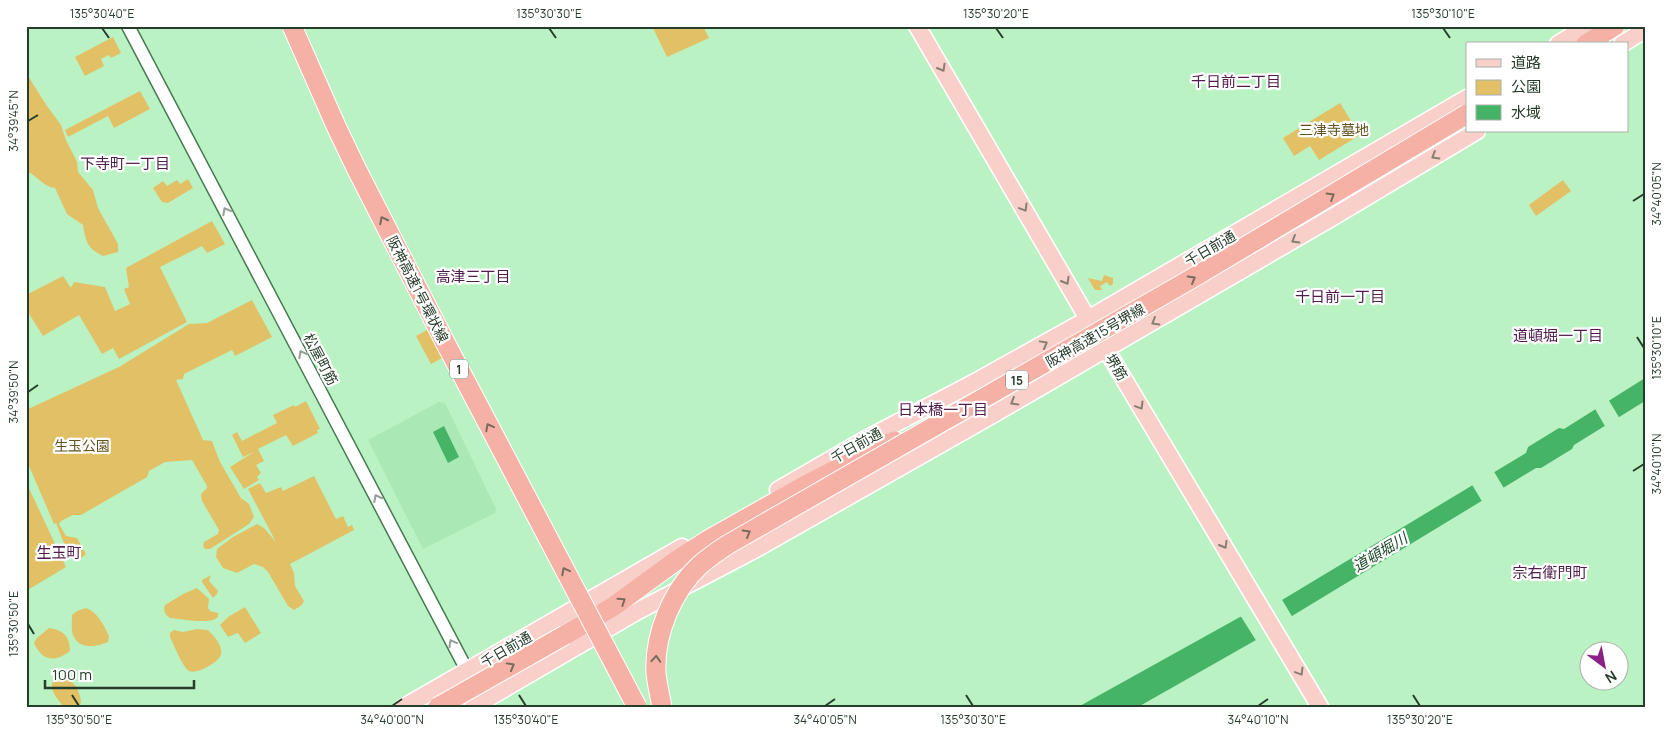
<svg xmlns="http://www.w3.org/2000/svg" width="1671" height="733" font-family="Manrope,'Noto Sans JP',sans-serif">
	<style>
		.built { fill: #aae8b6 }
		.green { fill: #e2c166 }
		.water { fill: #45b466 }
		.pier { fill: #baf2c4 }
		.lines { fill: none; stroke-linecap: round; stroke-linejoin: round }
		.minor-casing { stroke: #467a52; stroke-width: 15 }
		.major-casing { stroke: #fff; stroke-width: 19 }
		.highway-casing { stroke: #fff; stroke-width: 21 }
		.minor { stroke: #fff; stroke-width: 12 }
		.major { stroke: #f9d0c9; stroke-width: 16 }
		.highway { stroke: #f5b1a5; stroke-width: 19 }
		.highway-bridge-casing { stroke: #fff; stroke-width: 21; stroke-linecap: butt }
		.highway-bridge { stroke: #f5b1a5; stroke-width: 19 }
		.oneway { stroke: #867f72 }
		.oneway2 { stroke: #796b5c }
		.oneway3 { stroke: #939e95 }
		.ticks { fill: none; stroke: #273d2b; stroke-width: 2 }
		.labels { text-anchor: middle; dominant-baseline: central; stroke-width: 4.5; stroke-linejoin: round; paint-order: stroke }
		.shield { fill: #fff; stroke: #68776b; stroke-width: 1 }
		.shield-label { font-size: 12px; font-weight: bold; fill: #273d2b }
		.park-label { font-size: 14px; fill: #63521e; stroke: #fff }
		.street-label { font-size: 14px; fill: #273d2b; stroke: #fff }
		.neighbourhood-label { font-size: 15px; fill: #4f1c4b; stroke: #fff }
		.water-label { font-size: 15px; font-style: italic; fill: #1f4a2a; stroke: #fff }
		.neatline { fill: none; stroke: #273d2b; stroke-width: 2 }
		.ticks-label { font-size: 12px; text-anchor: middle; fill: #273d2b }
	</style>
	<rect width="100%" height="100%" fill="#baf2c4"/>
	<path class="built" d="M439 402 445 403 496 509 495 513 423 549 368 440Z"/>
	<path class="green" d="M652 26H703L709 38 667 57Z
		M113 37 121 53 111 58 109 55 101 59 104 66 85 76 75 57Z
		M26 73 47 106 61 125 66 140 77 162 78 172 93 190 98 208 118 244V252L103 256C87 248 86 242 83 225L67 214 55 188C43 187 37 175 26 171Z
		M140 91 150 109 114 128 108 116 68 137 65 130Z
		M1340 103 1360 135 1319 160 1310 146 1294 156 1283 138Z
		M188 179 193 188 168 203 162 202 153 188 163 181 167 186 177 180 180 184Z
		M1563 180 1571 191 1536 216 1529 205Z
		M212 221 225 244 207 253 202 246 160 267 187 322 119 359 113 348 102 354 79 315 43 336 26 309V295L63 276 71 288 74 282 105 287 115 311 130 304 124 289 129 287 126 268Z
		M1104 275 1113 278V284L1110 286 1107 282 1100 286 1102 290H1095L1088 278 1102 281Z
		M252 300 272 337 235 356 232 350 184 374 183 379 176 380 203 440 212 441 220 462 241 498 249 504 254 517 249 524 210 549H205L203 546 204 542 218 534 219 530 202 501 201 494 207 488V486L192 460 165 462 149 471 147 477 81 515H73L61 521 59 524 66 536 77 538 86 554 78 561C67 555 61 535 56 523L54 524 26 459V410L119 367 189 324 207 323Z
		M429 329 444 357 431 364 416 336Z
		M306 401 320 429 317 430 318 433 293 446 286 435 258 449 264 461 256 465 261 473 257 477 259 480 244 489 230 467 254 452 243 457 232 435 237 432 242 441 277 423 273 415 294 405 295 407Z
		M314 476 336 519 343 516 348 527 352 525 354 530 290 564 294 573 295 586 304 601 302 605 294 610 288 606 268 572 263 567 254 564 237 573 223 568 216 557 217 549 233 537 257 524 264 528 276 542 248 489 260 483 266 493 281 487 283 491Z
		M26 482 66 567 26 591Z
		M211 575 209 581 218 591 217 594 213 598 202 582V580Z
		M197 588 209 599 208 608 210 611 218 613V617C210 625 182 619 170 618 165 615 163 611 165 605L183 594Z
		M245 607 261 633 245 643 238 633 228 637 220 625 228 617Z
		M86 608C98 612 104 626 109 636L108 642C96 647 79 650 73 635 71 630 72 621 72 615L77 611Z
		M49 628C63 630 70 636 70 651 55 663 42 661 34 643L37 638Z
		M197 629 208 630C214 636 223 646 221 654 220 662 196 675 189 671 182 666 174 645 170 637V633L174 630 183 632Z
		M57 676C71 676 81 690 81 703L78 707H64C57 698 45 686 57 676Z"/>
	<path class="water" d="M1645 378V401L1574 445 1572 449 1541 468H1536L1292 616 1256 640 1138 707H1078L1240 617 1282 600 1526 453 1528 447 1559 428 1564 429Z
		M444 426 459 457 448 463 433 432Z"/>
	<path class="pier" d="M1608 399 1620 419 1606 428 1594 407Z
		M1493 470 1505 490 1483 503 1471 483Z
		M1281 598 1293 618 1257 642 1240 615Z"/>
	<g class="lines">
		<g class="minor-casing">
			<path id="minor" d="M128 26 471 678"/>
		</g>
		<g class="major-casing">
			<path id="major" d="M917 26 1088 319 1320 707
				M1558 44 1587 26
				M1622 44 1645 30
				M778 490 866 439 975 382 1088 319 1467 98
				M404 707 682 547
				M473 707 636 612 756 549 994 414 1333 217 1477 131"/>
		</g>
		<g class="highway-casing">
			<path id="highway" d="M1586 44 1615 26
				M565 635 614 606 677 560 708 540 802 487 868 453 895 441"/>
		</g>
		<use href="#minor" class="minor"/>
		<use href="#major" class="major"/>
		<use href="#highway" class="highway"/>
		<g class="highway-bridge-casing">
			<path id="highway-bridge" d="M292 26 336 126 356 168 446 344 637 707
				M438 707 565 635
				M662 707C660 696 657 684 656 673 654 635 672 591 700 565 708 558 718 551 727 545L1191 279 1467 114"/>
		</g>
		<use href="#highway-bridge" class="highway-bridge"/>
	</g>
	<defs><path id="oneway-chevron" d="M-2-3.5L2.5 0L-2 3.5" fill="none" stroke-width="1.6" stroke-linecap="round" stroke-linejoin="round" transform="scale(1.25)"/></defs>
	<g class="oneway">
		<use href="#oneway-chevron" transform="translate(942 68) rotate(60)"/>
		<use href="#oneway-chevron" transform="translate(1435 156) rotate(149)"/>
		<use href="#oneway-chevron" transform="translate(1024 208) rotate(59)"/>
		<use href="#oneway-chevron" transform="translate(1295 240) rotate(150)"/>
		<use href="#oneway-chevron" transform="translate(1066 281) rotate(60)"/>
		<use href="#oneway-chevron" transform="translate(1155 322) rotate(150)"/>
		<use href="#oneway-chevron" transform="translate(1044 344) rotate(-29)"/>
		<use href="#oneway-chevron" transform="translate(1014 402) rotate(149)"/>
		<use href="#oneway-chevron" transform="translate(1140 406) rotate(59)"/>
		<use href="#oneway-chevron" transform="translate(1224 545) rotate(60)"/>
		<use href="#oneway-chevron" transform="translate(1300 672) rotate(59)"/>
	</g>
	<g class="oneway2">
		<use href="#oneway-chevron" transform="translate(1331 196) rotate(-31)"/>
		<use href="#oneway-chevron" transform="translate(383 220) rotate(-117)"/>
		<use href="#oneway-chevron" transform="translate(1192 279) rotate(-30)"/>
		<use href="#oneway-chevron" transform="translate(489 427) rotate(-118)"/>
		<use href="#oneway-chevron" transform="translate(747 533) rotate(-30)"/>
		<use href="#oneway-chevron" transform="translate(565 571) rotate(-118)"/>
		<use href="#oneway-chevron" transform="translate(622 601) rotate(-34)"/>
		<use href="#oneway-chevron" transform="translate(656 659) rotate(-86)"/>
		<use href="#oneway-chevron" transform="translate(511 666) rotate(-29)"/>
	</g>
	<g class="oneway3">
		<use href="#oneway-chevron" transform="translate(226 211) rotate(-118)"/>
		<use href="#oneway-chevron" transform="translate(302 354) rotate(-118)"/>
		<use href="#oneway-chevron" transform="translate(377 498) rotate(-117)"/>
		<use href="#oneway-chevron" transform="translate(452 643) rotate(-119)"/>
	</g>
	<path class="ticks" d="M102 28 109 38M549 28 556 38M996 28 1003 38M1443 28 1450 38M28 121 38 115M1633 201 1644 194M1637 337 1644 348M28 392 38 385M1633 471 1644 464M28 624 34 634M72 695 79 706M519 695 526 706M966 695 973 706M1413 695 1420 706M392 706 402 699M825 706 835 699M1258 706 1268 699"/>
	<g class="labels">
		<g class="shield">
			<rect x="450" y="359.5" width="18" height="19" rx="4"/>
			<rect x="1006" y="370.5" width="22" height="19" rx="4"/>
		</g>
		<g class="shield-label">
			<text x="459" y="369">1</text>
			<text x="1017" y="380">15</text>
		</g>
		<g class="park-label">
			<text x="1334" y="129">三津寺墓地</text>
			<text x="82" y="445">生玉公園</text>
		</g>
		<g class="street-label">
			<text transform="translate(1210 248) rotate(-30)">千日前通</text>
			<text transform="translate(418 289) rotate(63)">阪神高速1号環状線</text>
			<text transform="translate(1095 335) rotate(-30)">阪神高速15号堺線</text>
			<text transform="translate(321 359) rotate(62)">松屋町筋</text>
			<text transform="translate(1117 367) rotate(59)">堺筋</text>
			<text transform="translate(856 445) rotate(-29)">千日前通</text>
			<text transform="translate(506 649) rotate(-30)">千日前通</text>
		</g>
		<g class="neighbourhood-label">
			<text x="1236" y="81">千日前二丁目</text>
			<text x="125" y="163">下寺町一丁目</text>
			<text x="473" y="276">高津三丁目</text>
			<text x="1340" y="296">千日前一丁目</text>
			<text x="1558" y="335">道頓堀一丁目</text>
			<text x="943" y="409">日本橋一丁目</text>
			<text x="59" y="552">生玉町</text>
			<text x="1550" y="572">宗右衛門町</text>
		</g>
		<g class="water-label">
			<text transform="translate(1380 552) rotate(-31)">道頓堀川</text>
		</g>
	</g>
	<rect width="1671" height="733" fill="none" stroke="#ffffff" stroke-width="55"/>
	<rect x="1466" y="42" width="162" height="90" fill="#ffffff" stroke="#a9b1aa"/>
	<rect x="1476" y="59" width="25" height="8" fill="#f9d0c9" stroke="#a9b1aa"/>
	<text x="1511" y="68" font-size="15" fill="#273d2b">道路</text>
	<rect x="1476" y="80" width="25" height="15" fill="#e2c166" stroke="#a9b1aa"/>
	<text x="1511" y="92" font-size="15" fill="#273d2b">公園</text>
	<rect x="1476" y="105" width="25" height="15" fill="#45b466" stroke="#a9b1aa"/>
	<text x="1511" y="118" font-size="15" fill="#273d2b">水域</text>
	<g transform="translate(1604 666) rotate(148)"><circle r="24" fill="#ffffff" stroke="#a9b1aa"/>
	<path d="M0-4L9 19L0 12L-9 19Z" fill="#8b2186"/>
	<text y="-8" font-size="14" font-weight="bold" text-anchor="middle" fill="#273d2b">N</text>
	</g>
	<path d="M45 680v8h149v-8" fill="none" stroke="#273d2b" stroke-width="2.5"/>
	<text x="52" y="680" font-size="15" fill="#273d2b" stroke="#ffffff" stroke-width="4" paint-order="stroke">100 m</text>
	<rect x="28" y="28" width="1616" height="678" class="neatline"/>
	<g class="ticks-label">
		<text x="102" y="18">135°30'40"E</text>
		<text x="549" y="18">135°30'30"E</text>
		<text x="996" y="18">135°30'20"E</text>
		<text x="1443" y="18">135°30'10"E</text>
		<text transform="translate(14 121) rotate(-90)" y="4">34°39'45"N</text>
		<text transform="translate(1657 194) rotate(-90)" y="4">34°40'05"N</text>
		<text transform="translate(1657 348) rotate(-90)" y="4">135°30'10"E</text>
		<text transform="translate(14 392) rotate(-90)" y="4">34°39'50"N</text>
		<text transform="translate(1657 464) rotate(-90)" y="4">34°40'10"N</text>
		<text transform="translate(14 624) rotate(-90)" y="4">135°30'50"E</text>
		<text x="79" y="724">135°30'50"E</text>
		<text x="392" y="724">34°40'00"N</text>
		<text x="526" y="724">135°30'40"E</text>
		<text x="825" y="724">34°40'05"N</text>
		<text x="973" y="724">135°30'30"E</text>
		<text x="1258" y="724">34°40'10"N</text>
		<text x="1420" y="724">135°30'20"E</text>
	</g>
</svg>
